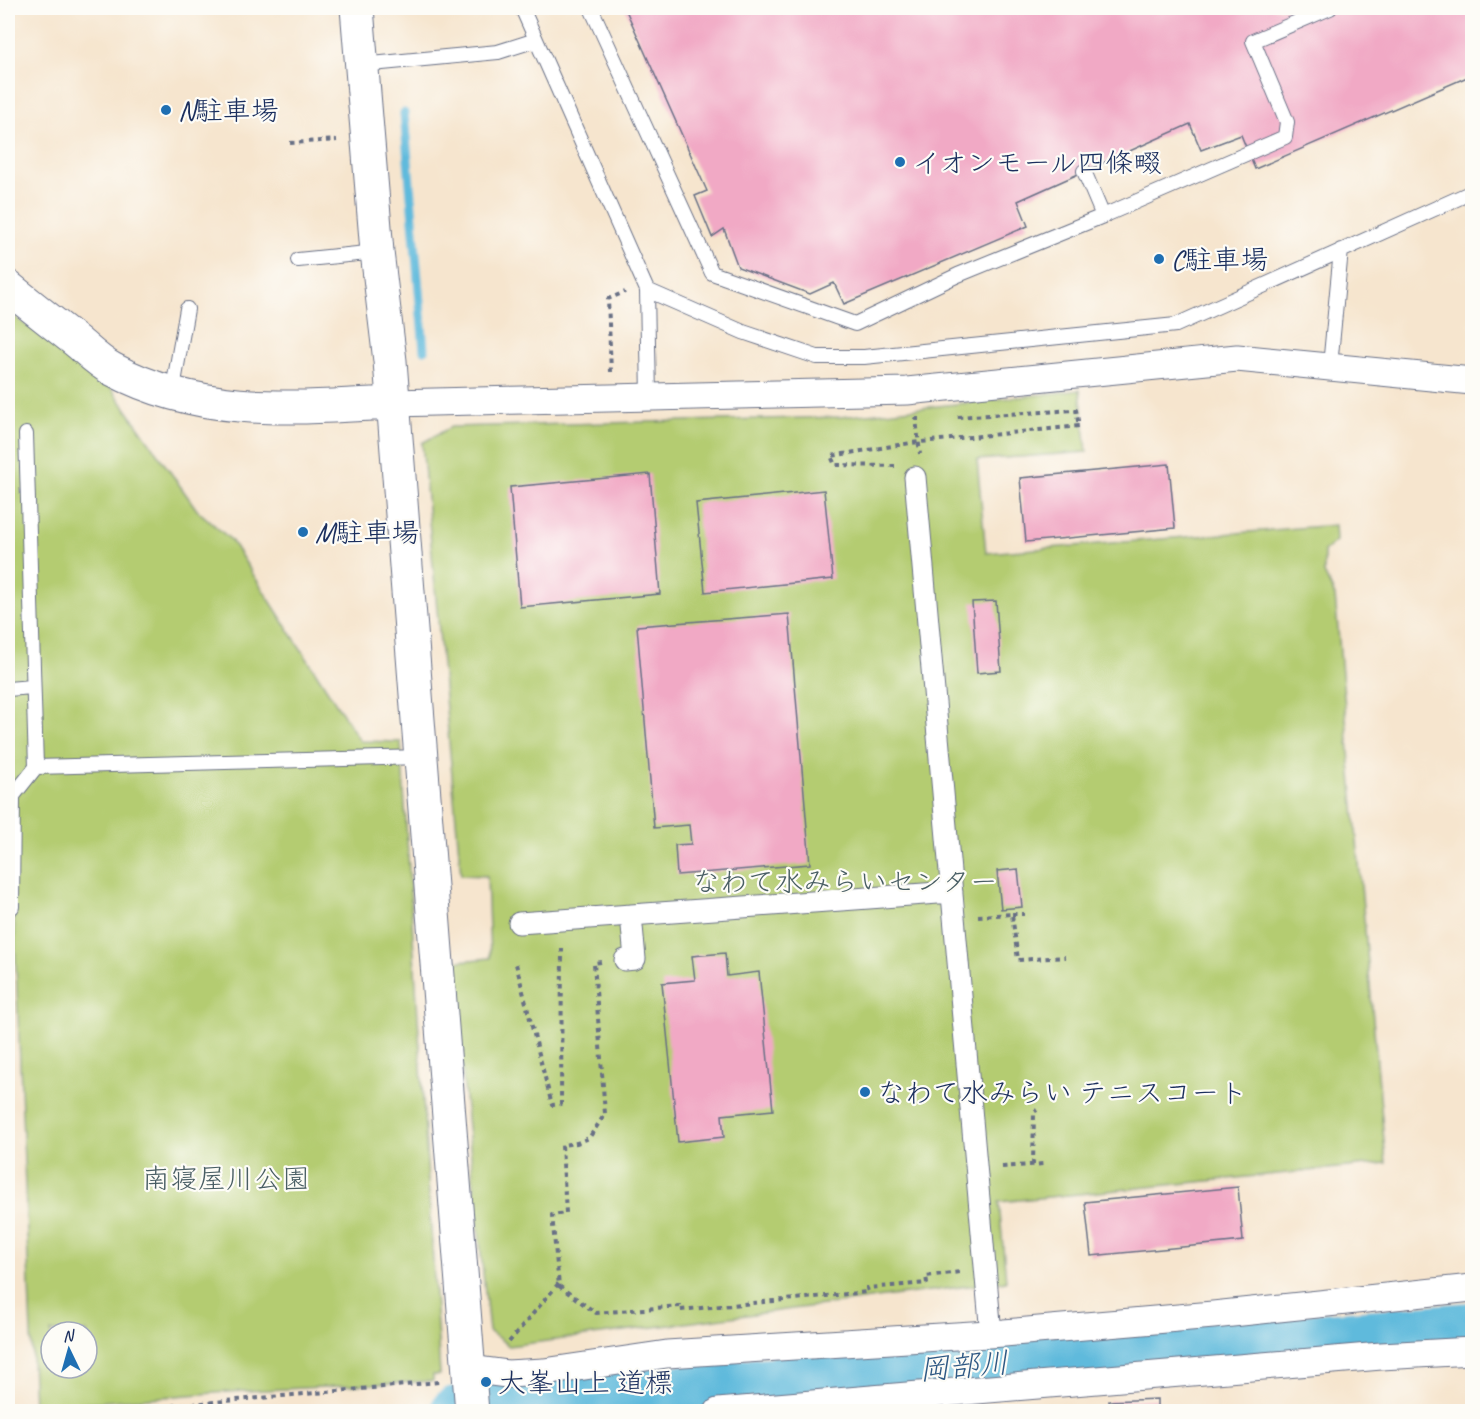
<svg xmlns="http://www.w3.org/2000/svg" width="1480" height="1419" font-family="Caveat,'Klee One',sans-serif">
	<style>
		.green { fill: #b4cc71; stroke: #687e68; stroke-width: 1.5; fill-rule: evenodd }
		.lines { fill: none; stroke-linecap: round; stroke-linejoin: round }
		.stream { stroke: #5ebadc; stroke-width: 9 }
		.river { stroke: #5ebadc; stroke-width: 52 }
		.building { fill: #f1a9c5 }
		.service-casing { stroke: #686f85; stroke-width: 16 }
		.pedestrian-casing { stroke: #686f85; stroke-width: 23 }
		.minor-casing { stroke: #686f85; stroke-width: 29 }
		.tertiary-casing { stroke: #686f85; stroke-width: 35 }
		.path { stroke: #686f85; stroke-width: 4; stroke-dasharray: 4.5 4.5; stroke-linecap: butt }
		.service { stroke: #fff; stroke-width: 14 }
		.pedestrian { stroke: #fff; stroke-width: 21 }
		.minor { stroke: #fff; stroke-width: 27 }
		.tertiary { stroke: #fff; stroke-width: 33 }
		.poi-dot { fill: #1f6fb2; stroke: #fdfcf7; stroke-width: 2 }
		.labels { text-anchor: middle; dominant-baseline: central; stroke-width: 4.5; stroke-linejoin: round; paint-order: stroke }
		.poi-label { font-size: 28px; fill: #1b2f5e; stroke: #fdfcf7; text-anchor: start }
		.park-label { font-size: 28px; fill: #495e64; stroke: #fdfcf7 }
		.water-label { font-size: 30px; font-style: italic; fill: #2f5984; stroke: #fdfcf7 }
	</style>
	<rect width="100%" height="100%" fill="#fdfcf7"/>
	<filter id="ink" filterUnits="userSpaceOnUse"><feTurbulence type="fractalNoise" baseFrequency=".0167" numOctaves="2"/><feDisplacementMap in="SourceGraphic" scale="12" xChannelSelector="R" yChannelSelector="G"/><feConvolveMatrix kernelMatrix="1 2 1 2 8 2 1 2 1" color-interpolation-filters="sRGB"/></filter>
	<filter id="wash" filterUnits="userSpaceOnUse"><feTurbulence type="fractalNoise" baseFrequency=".008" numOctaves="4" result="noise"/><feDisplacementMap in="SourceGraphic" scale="24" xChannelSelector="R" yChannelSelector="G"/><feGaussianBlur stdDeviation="1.35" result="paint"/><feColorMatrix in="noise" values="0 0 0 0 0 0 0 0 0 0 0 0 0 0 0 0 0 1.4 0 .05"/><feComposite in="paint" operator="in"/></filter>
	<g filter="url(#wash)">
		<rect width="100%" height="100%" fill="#f6e5ce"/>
		<path class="green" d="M8 312 107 382 197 510 231 540 360 741 401 742 440 1375H433V1381L227 1392 34 1407 14 916H8ZM51 1332H87V1368H51Z
			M1080 390 1087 452 977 460 986 553 1335 525 1336 541 1324 551V573L1335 596 1386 1163 999 1202 1006 1281 509 1346 489 1331 451 962 490 958 487 876 461 875 422 443 451 427 841 417Z"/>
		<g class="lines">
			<path class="stream" d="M404 113 424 350"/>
			<path class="river" d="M456 1412 941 1367 1472 1328"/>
		</g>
		<g id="blocks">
			<path class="building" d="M625 8H1472V75L1255 169 1241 135 1201 150 1190 124 1018 201 1028 226 844 304 834 283 810 294 738 267 724 229 712 237 695 196 707 191Z
				M1169 464 1175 528 1026 542 1020 478Z
				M650 474 660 594 520 607 510 487Z
				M824 490 833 579 705 592 696 503Z
				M8 589H9L11 645H8Z
				M996 601 1001 671 977 673 972 602Z
				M789 614 810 864 677 875 675 845 691 844 689 825 654 828 637 626Z
				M1018 869 1022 907 1001 909 997 871Z
				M725 953 727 976 759 972 773 1110 722 1115 724 1137 678 1142 662 983 695 980 692 956Z
				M1238 1187 1243 1241 1091 1256 1085 1202Z
				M8 1214 11 1255H8Z
				M1157 1399V1412H1109V1401Z"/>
		</g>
	</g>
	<g filter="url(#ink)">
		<use href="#blocks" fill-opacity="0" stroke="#686f85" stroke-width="1.5"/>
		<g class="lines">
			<g class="service-casing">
				<path id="service" d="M522 8 647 290 743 332 817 357H864L1176 325 1472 192
					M591 8 712 273 855 324 958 275 1103 216 1285 137 1287 122 1253 41 1330 8
					M361 65 498 52 536 40
					M1084 171 1103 216
					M298 260 377 252
					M647 290 649 398
					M1330 366 1341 250
					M172 394 187 309
					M26 434 36 767 422 757
					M8 689 32 687
					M12 907 13 796 36 767"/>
			</g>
			<g class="pedestrian-casing">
				<path id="pedestrian" d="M915 477 991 1334
					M519 923 952 892
					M625 960 635 959 631 915"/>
			</g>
			<g class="minor-casing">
				<path id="minor" d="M393 403 907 391 1237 358 1472 381
					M469 1369 507 1374 544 1372 667 1354 1004 1333 1213 1315 1472 1288
					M718 1412 1381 1356 1472 1351"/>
			</g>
			<g class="tertiary-casing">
				<path id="tertiary" d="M357 8 377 252 390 361 472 1412
					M8 287C30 305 53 323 76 341 87 350 99 362 112 369 202 417 295 408 393 403"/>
			</g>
			<path class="path" d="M290 143 337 140
				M611 372 608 299 625 292
				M919 419H916L920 454
				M895 466 835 465 831 456 911 443 1079 426 1076 410 956 417
				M1012 914H1024
				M978 916 1012 914 1018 960 1065 957
				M601 962 594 963 605 1114 589 1138 577 1143 562 1145 566 1213 552 1215 559 1286 596 1313 680 1306V1310L868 1292 867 1288 927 1283 926 1276 960 1272
				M516 964 552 1105 561 1104 562 945
				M1033 1165 1034 1112 1037 1110
				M1002 1167 1044 1164
				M509 1342 559 1283
				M102 1412 439 1382"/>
			<use href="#service" class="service"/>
			<use href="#pedestrian" class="pedestrian"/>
			<use href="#minor" class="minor"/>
			<use href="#tertiary" class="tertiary"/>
		</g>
	</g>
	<g class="poi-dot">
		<circle cx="166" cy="110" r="6"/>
		<circle cx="900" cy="162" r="6"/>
		<circle cx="1159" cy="259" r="6"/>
		<circle cx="303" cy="532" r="6"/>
		<circle cx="865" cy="1092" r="6"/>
		<circle cx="486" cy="1382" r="6"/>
	</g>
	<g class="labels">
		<g class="poi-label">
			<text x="178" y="110">N駐車場</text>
			<text x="912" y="162">イオンモール四條畷</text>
			<text x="1171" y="259">C駐車場</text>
			<text x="315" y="532">M駐車場</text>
			<text x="877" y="1092">なわて水みらい テニスコート</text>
			<text x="498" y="1382">大峯山上 道標</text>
		</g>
		<g class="park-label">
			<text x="845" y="881">なわて水みらいセンター</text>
			<text x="226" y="1178">南寝屋川公園</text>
		</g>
		<g class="water-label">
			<text transform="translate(964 1366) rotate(-5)">岡部川</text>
		</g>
	</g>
	<rect width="1480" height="1419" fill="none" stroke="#fdfcf7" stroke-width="30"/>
	<g transform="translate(69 1350) rotate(355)"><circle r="28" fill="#fdfcf7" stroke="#a3aaba" stroke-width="1.5"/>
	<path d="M0-4.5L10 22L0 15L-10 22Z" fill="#1f6fb2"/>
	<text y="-9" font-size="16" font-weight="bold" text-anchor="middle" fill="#1b2f5e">N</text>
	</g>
</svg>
